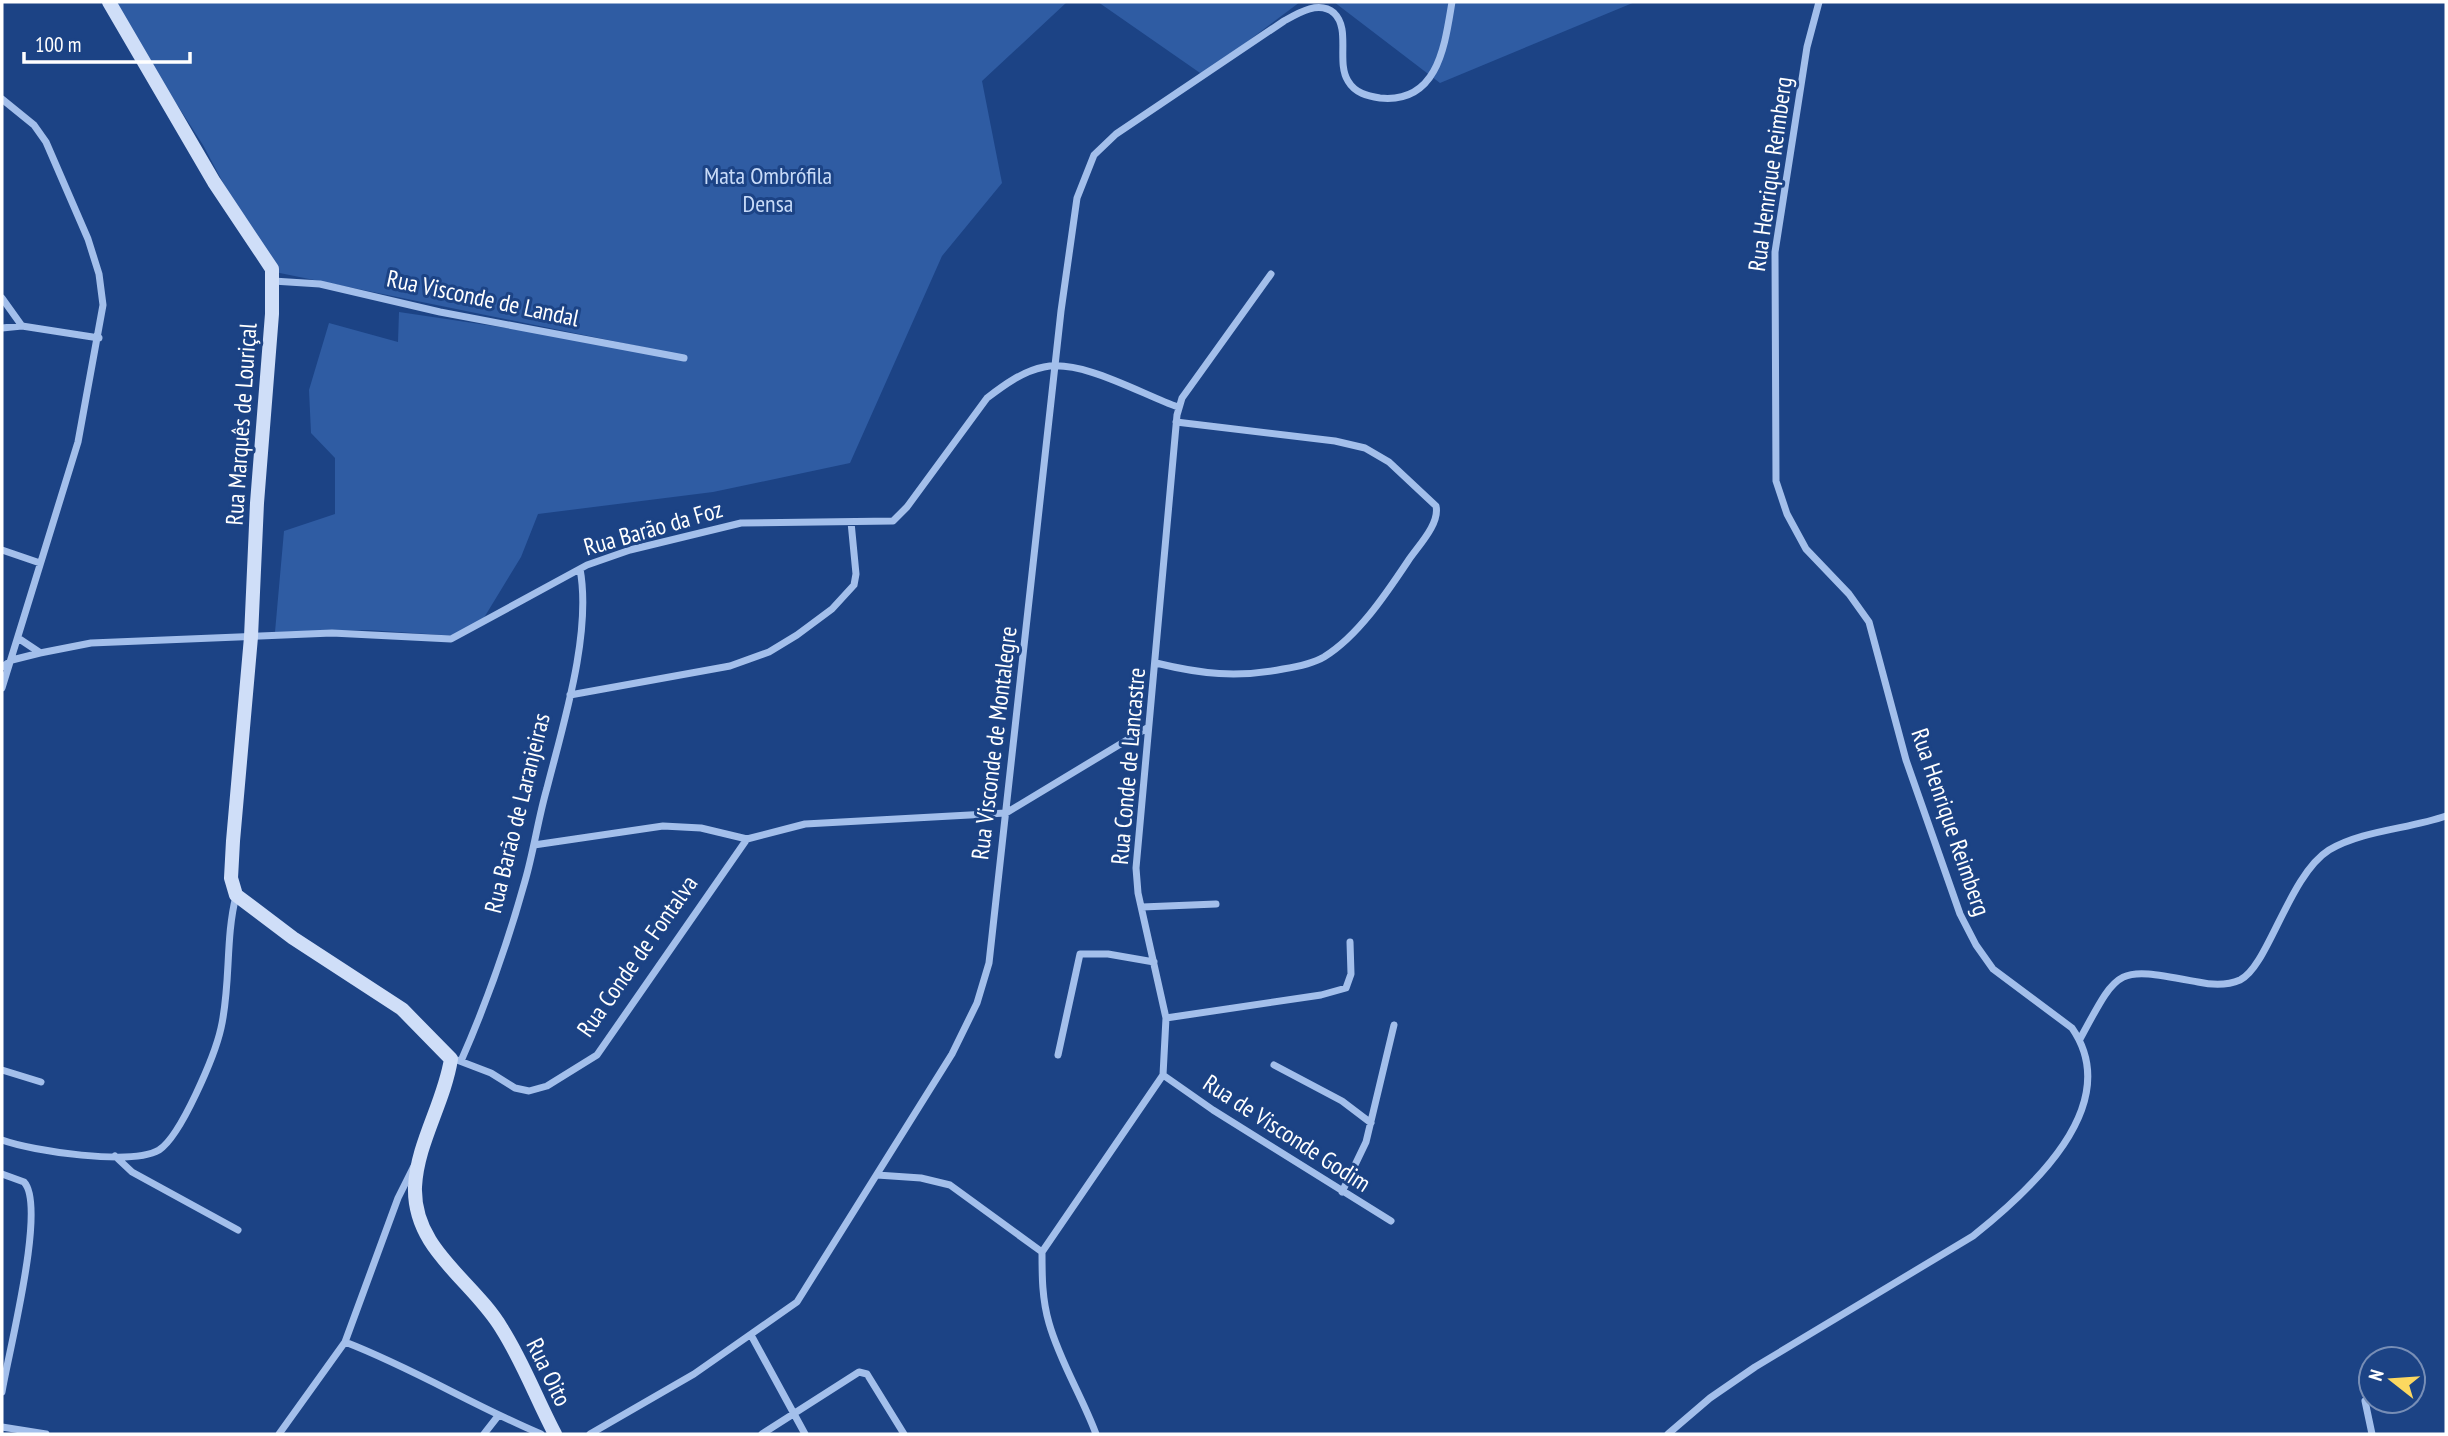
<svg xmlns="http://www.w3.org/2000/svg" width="2448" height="1436" font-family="'PT Sans Narrow',sans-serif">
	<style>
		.green { fill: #2f5ca3 }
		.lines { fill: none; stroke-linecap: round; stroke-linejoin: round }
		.minor { stroke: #a3bfeb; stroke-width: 7 }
		.secondary { stroke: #cfdef8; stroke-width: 14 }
		.labels { text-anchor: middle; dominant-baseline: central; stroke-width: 6; stroke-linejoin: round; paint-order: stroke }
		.street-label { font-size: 24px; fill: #fff; stroke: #1c4385 }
		.park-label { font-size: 24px; fill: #c8dbf8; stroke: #1c4385 }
	</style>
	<rect width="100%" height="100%" fill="#1c4385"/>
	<path class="green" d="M111 2H1067L982 81 1002 183 942 256 850 463 713 492 538 514 521 557 482 621 457 636 368 630 275 632 284 531 335 514V458L311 433 309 390 329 323 398 342 399 312 662 351 270 271 203 145Z
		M1098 2H1300L1203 75Z
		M1334 2H1635L1440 83Z"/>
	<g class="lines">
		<path class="minor" d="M2 99 34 125 46 142 88 239 99 274 103 305 78 442 2 688
			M273 281 320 284 440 312 684 358
			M2 298 22 326
			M2 328 22 326 99 338
			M2 550 40 563
			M18 638 39 652
			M1156 663C1201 674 1237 678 1283 669 1296 667 1312 664 1324 657 1358 636 1386 594 1408 561 1418 546 1440 524 1436 506L1389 462 1365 448 1335 441 1176 422
			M2 667 12 660 40 653 91 643 332 633 451 639 587 565 630 550 741 523 893 521 907 507 987 398C1004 385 1023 371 1044 367 1082 359 1141 394 1178 407
			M570 695 730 666 769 652 797 635 832 609 854 585 856 574 851 522
			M534 845 663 826 701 828 747 839 805 824 1006 813 1147 728
			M1142 907 1216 904
			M1166 1018 1321 995 1346 988 1351 974 1350 942
			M2080 1039C2120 965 2116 967 2198 982 2212 985 2226 986 2240 980 2268 967 2289 875 2329 850 2363 830 2409 829 2446 816
			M1058 1055 1080 954H1108L1154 962
			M457 1060 491 1073 515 1088 529 1091 547 1086 597 1055 747 839
			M461 1061C487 1002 508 942 525 881 534 850 538 819 547 788 563 725 592 633 580 569
			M1274 1065 1342 1101 1371 1123
			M2 1070 41 1082
			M1163 1075 1213 1110 1391 1221
			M2 1140C32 1151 132 1166 159 1150 181 1136 215 1055 221 1028 231 985 225 939 236 896
			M115 1156 132 1172 238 1230
			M2 1174 24 1182C47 1206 8 1354 2 1392
			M877 1175 921 1178 950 1185 1042 1252C1042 1276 1042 1299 1049 1323 1060 1362 1082 1396 1096 1434
			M1342 1192 1366 1142 1394 1025
			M1042 1252 1163 1075 1166 1018 1138 893 1136 868 1177 415 1182 398 1271 274
			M751 1335 805 1434
			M345 1342C413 1368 474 1406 541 1434
			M2365 1401 2372 1434
			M2 1427 46 1434
			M279 1434 345 1342 398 1198 414 1166
			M484 1434 498 1416
			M590 1434 694 1374 797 1302 952 1054 977 1003 989 963 1061 311 1077 198 1094 155 1116 134 1284 21C1298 13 1319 0 1334 13 1351 29 1336 62 1348 81 1355 93 1367 96 1380 98 1439 104 1445 43 1452 2
			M762 1434 859 1372 867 1374 904 1434
			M1668 1434 1710 1398 1755 1367 1973 1236C2028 1192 2126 1106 2072 1028L1993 969 1976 945 1960 914 1906 760 1869 622 1849 594 1806 549 1787 514 1776 481 1775 252 1807 47 1819 2"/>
		<path class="secondary" d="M109 2 214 182 272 269V314L257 503 251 637 233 841 231 878 236 895 293 938 402 1009 451 1059C444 1103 417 1143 415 1187 413 1250 473 1280 502 1329 523 1362 537 1400 555 1434"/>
	</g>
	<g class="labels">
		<g class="street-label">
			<text transform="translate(1770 174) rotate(-82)">Rua Henrique Reimberg</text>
			<text transform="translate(483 298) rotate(12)">Rua Visconde de Landal</text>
			<text transform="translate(241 424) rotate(-86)">Rua Marquês de Louriçal</text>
			<text transform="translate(653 528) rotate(-16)">Rua Barão da Foz</text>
			<text transform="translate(994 743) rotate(-83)">Rua Visconde de Montalegre</text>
			<text transform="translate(1128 766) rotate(-85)">Rua Conde de Lancastre</text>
			<text transform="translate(517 813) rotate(-76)">Rua Barão de Laranjeiras</text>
			<text transform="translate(1951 822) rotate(71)">Rua Henrique Reimberg</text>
			<text transform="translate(637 956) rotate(-55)">Rua Conde de Fontalva</text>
			<text transform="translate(1287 1133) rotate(33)">Rua de Visconde Godim</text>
			<text transform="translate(549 1372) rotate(64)">Rua Oito</text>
		</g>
		<g class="park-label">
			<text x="768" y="175">Mata Ombrófila<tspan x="768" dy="28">Densa</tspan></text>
		</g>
	</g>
	<rect width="2448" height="1436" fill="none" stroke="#ffffff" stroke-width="7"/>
	<g transform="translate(2392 1380) rotate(287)"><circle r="33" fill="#1c4385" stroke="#778eb6" stroke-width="2"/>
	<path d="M0-5L12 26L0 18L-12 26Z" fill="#fcd860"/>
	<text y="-10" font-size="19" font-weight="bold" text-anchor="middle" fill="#ffffff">N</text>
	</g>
	<path d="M24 52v10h166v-10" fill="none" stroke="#ffffff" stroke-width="3.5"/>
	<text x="35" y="52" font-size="21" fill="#ffffff" stroke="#1c4385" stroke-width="5" paint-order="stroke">100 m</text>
</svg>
